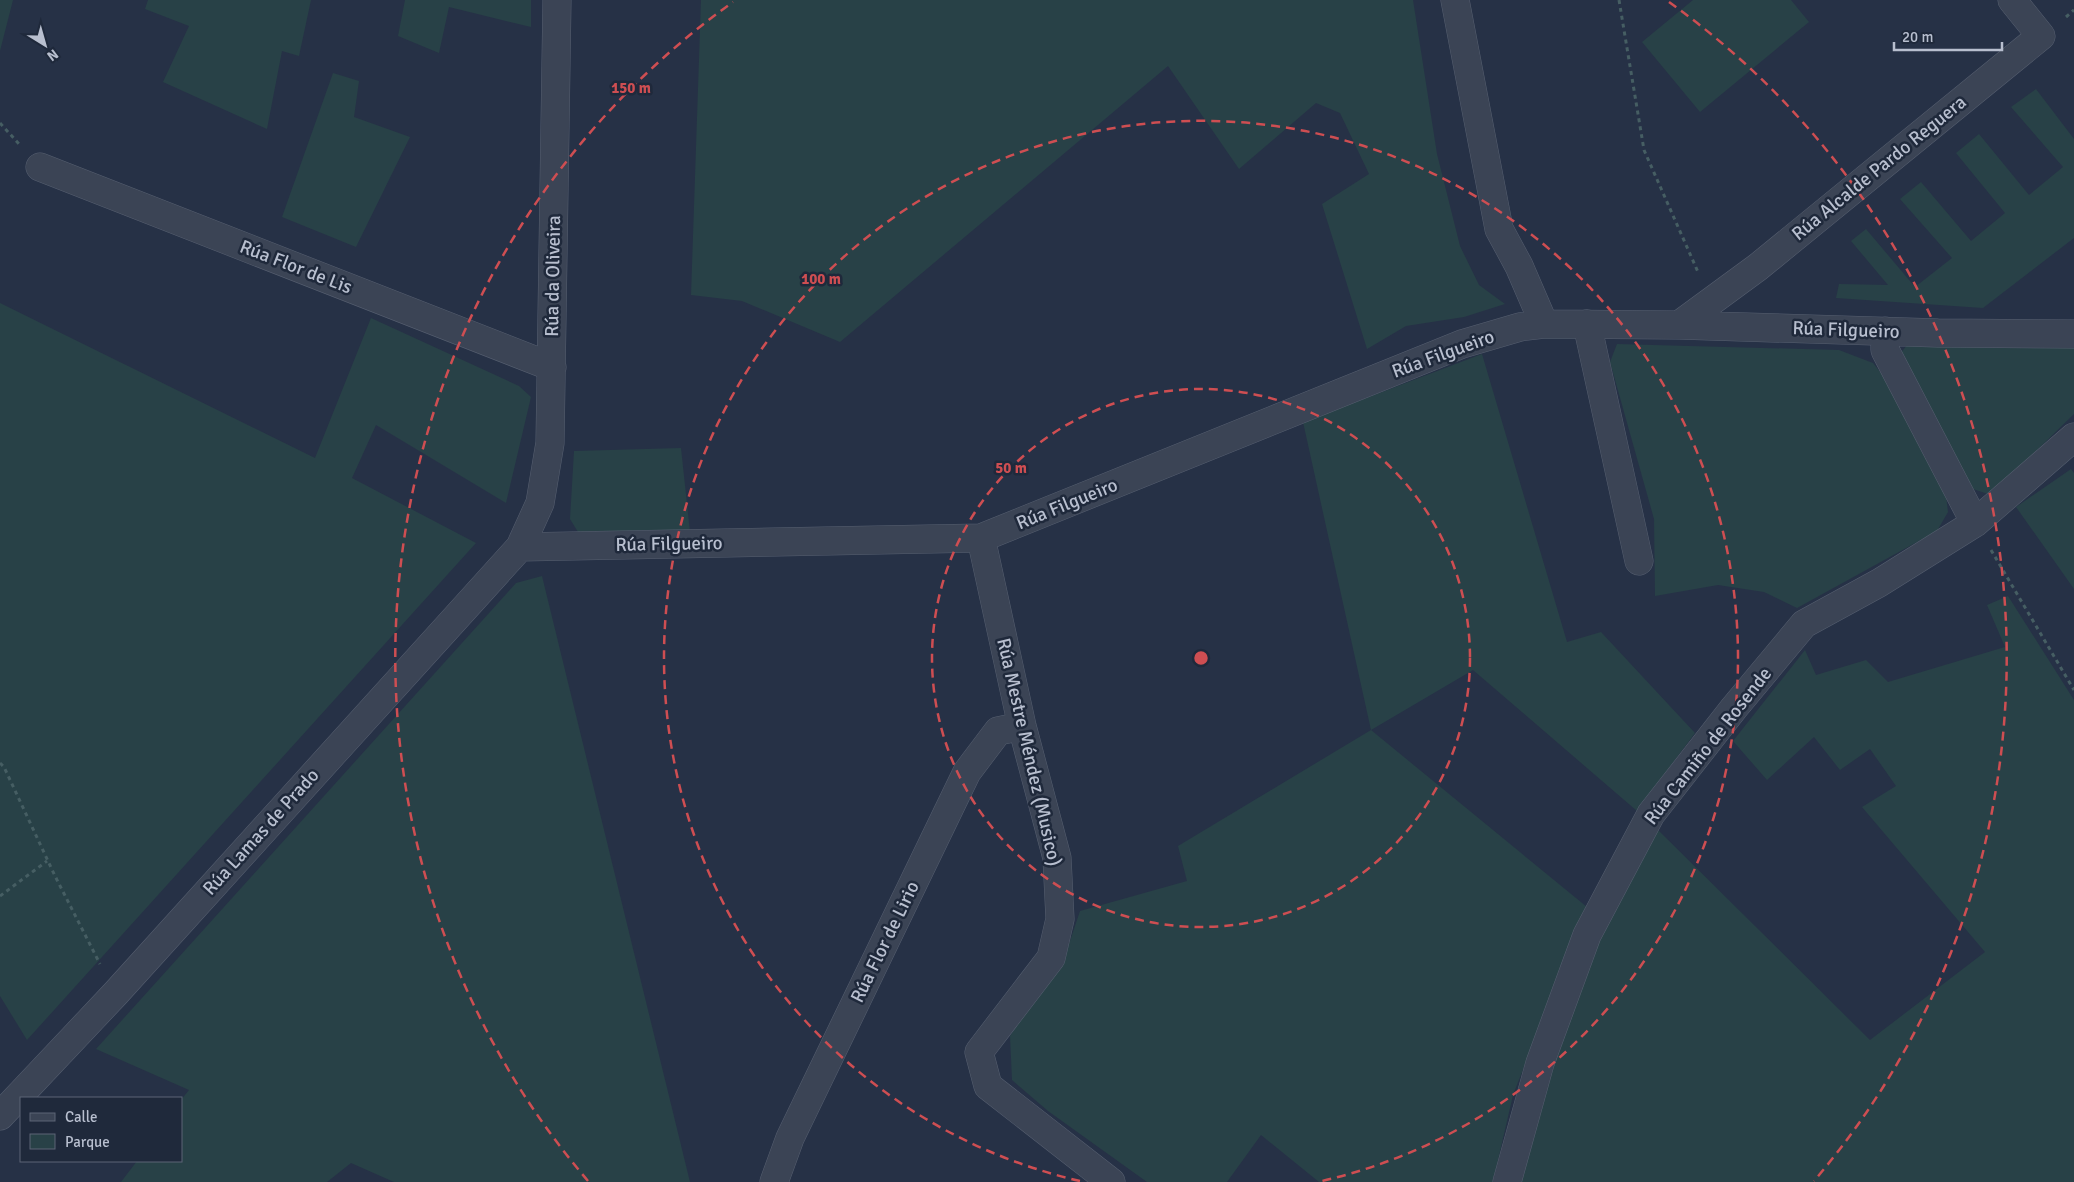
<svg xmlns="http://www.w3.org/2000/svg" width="2074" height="1182" font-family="Signika,sans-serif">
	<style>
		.green { fill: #284147 }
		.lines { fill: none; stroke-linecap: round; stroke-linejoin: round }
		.street-casing { stroke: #565f70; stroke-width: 29 }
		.path { stroke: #465e63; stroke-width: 3; stroke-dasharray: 4 4; stroke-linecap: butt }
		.street { stroke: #3b4455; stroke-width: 28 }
		.ring { fill: none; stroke: #ce4e52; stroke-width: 2.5; stroke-dasharray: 9 6 }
		.labels { text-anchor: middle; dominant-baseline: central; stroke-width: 5; stroke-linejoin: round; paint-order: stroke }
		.street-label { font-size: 19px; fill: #b8bfcf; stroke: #1f293b }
		.centre { fill: #ce4e52; stroke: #1f293b; stroke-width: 2.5 }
		.ring-label { font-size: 15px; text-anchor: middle; font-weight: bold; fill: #ce4e52; stroke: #1f293b; stroke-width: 5; stroke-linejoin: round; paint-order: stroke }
	</style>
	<rect width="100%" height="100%" fill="#263146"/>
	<path class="green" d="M0 0H13L0 51Z
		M148 0H311L299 56 282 51 267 129 163 82 189 26 145 9Z
		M405 0H531V27L449 7 439 53 398 36Z
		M701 0H1413L1437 154 1460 246 1479 285 1505 304 1464 317 1406 326 1367 349 1322 204 1369 174 1340 113 1316 103 1239 169 1168 66 840 342 742 301 691 295Z
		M1693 0H1791L1809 22 1700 112 1642 42Z
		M333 73 359 81 354 117 410 137 356 247 282 217Z
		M2036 89 2074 139V238L1983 308 1836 298 1839 284 1888 285 1851 241 1866 229 1915 287 1952 258 1900 199 1921 182 1971 241 2005 213 1956 153 1979 134 2029 195 2063 167 2011 107Z
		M0 303 315 458 371 318 519 386 531 397 506 503 376 425 352 478 476 543 27 1040 0 996Z
		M1617 344 1839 350 1873 363 1893 388 1946 495 1948 512 1937 531 1797 608 1764 592 1718 585 1655 596 1654 519 1610 362Z
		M1907 345 2074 348V414L1991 495 1970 488 1900 354Z
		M1482 354 1567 642 1601 632 1695 733 1637 811 1473 670 1371 730 1587 907 1513 1095 1493 1182H1319L1261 1135 1227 1182H1147L1048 1111 1012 1080 1010 1036 1033 999 1065 956 1080 911 1187 881 1178 846 1371 730 1303 422Z
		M681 448 690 532H578L570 519 574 451Z
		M2071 469 2074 473V589L2016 507Z
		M542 576 690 1182H394L351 1163 327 1182H121L137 1161H181V1100L189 1090 96 1049 516 583Z
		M2008 596 2074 700V1182H1519L1555 1051 1602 925 1658 830 1870 1040 1985 952 1862 807 1896 786 1870 749 1840 770 1814 737 1767 780 1733 741 1805 650 1816 675 1866 660 1888 682 2005 647 1987 605Z"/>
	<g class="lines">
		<g class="street-casing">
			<path id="street" d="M1455 0 1499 229 1519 266 1544 324
				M40 167 552 367
				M1587 324 1639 561
				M1679 325 1758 267 2041 36 2012 0
				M1885 331V350L1975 523
				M981 538 1022 726 1057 858 1060 919 1051 958 979 1052 988 1086 1111 1182
				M520 547 981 538 1462 344 1520 327 1544 324 1679 325 1938 333 2074 334
				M0 1116 116 993 520 547 540 503 550 443 557 0
				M774 1182 790 1138 967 772 998 731 1022 726
				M1507 1182 1540 1063 1587 935 1651 814 1734 708 1804 624 1879 583 1975 523 2074 437"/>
		</g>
		<path class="path" d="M1619 0 1644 150 1698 272
			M2066 17 2074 10
			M0 123 19 144
			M1991 550 2074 690
			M0 763 4 767 55 876 100 964
			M0 896 47 861"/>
		<use href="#street" class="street"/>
	</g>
	<g class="ring">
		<circle cx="1201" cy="658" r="269"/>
		<path d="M1080 1181A537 537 0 1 1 1322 1181"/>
		<path d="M588 1181A806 806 0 0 1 733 2M1669 2A806 806 0 0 1 1814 1181"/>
	</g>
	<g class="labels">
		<g class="street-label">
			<text transform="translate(1879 168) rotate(-39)">Rúa Alcalde Pardo Reguera</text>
			<text transform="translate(296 267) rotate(21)">Rúa Flor de Lis</text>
			<text transform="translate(553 276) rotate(-89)">Rúa da Oliveira</text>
			<text transform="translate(1846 330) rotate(2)">Rúa Filgueiro</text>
			<text transform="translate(1443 354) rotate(-20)">Rúa Filgueiro</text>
			<text transform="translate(1067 504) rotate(-22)">Rúa Filgueiro</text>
			<text transform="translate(669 544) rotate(-1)">Rúa Filgueiro</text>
			<text transform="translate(1708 746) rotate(-52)">Rúa Camiño de Rosende</text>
			<text transform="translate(1029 752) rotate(77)">Rúa Mestre Méndez (Musico)</text>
			<text transform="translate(261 832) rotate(-48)">Rúa Lamas de Prado</text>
			<text transform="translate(885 942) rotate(-64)">Rúa Flor de Lirio</text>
		</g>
	</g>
	<circle cx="1201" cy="658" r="8" class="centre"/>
	<g class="ring-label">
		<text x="631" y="93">150 m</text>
		<text x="821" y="284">100 m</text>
		<text x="1011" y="473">50 m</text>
	</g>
	<rect x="20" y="1097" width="162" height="65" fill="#1f293b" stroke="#5c6576"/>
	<rect x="30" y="1113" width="25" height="8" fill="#3b4455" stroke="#5c6576"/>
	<text x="65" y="1122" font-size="15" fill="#b8bfcf">Calle</text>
	<rect x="30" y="1134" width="25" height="15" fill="#284147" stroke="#5c6576"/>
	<text x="65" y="1147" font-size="15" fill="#b8bfcf">Parque</text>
	<g transform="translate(45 45) rotate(143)" stroke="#1f293b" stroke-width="4" paint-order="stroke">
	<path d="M0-4L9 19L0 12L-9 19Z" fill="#b8bfcf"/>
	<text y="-8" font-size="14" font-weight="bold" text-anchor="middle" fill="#b8bfcf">N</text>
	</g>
	<path d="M1894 42v8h108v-8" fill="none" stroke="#b8bfcf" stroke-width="2.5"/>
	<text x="1902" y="42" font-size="15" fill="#b8bfcf" stroke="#1f293b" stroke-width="4" paint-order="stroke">20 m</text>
</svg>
